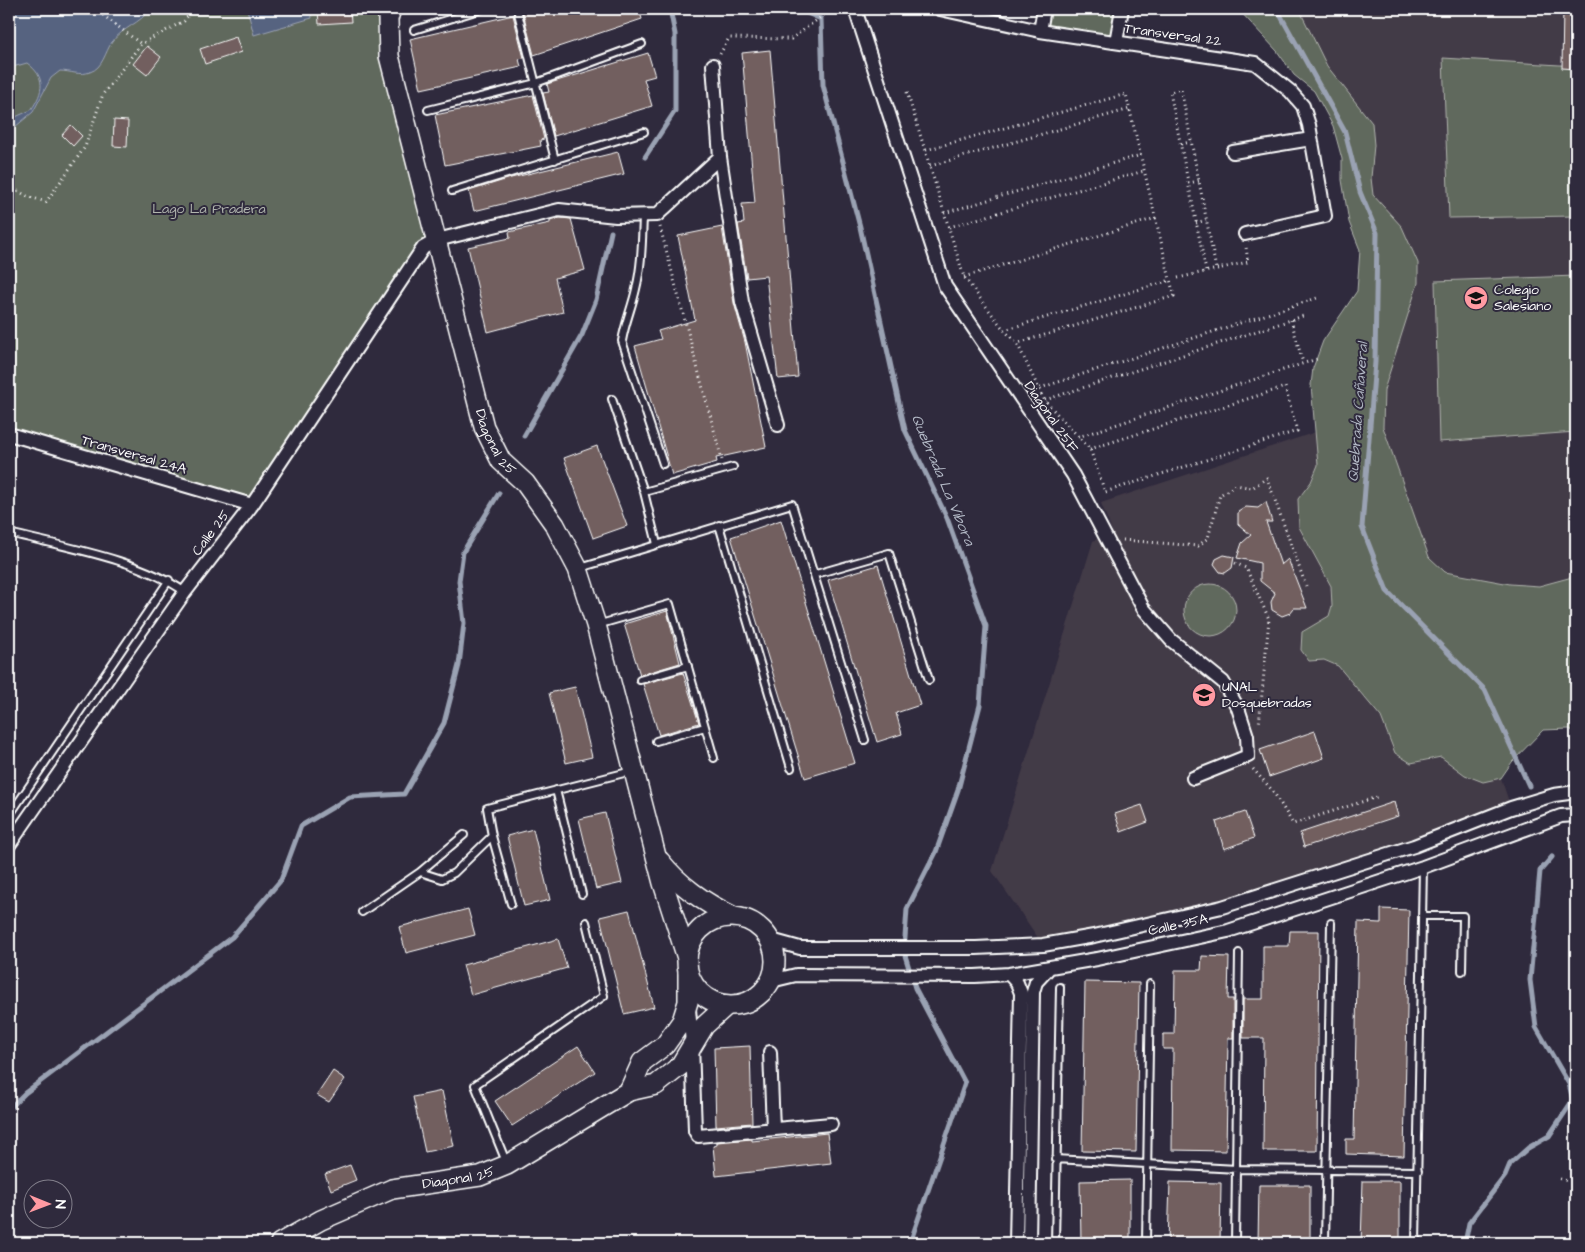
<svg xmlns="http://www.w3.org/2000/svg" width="1585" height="1252" font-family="'Architects Daughter',sans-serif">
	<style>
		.built { fill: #433a47 }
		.green { fill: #61695d; stroke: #b0b4ae }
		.water { fill: #576480; stroke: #9aa2b3 }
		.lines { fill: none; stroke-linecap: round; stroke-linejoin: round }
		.stream { stroke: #9aa2b3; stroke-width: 5 }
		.building { fill: #725f5e; stroke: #fff }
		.lane-casing { stroke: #fff; stroke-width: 10 }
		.street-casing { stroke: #fff; stroke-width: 16 }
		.secondary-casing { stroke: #fff; stroke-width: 22 }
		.path { stroke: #fff; stroke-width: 3; stroke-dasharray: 1 4; stroke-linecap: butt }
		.lane { stroke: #2f2a3d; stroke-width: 6 }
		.street { stroke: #2f2a3d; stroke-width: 12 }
		.secondary { stroke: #2f2a3d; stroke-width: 19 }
		.labels { text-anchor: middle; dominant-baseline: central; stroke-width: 4; stroke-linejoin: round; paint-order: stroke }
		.street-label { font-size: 14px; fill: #fff; stroke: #2f2a3d }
		.park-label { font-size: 14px; fill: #b0b4ae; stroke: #2f2a3d }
		.poi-label { font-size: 14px; fill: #fff; stroke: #2f2a3d; text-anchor: start }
		.water-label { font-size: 15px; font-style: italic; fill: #b3b9c6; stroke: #2f2a3d }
	</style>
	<rect width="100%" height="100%" fill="#2f2a3d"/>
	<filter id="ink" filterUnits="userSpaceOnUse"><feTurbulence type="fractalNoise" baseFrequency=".02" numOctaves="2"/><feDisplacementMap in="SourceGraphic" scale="10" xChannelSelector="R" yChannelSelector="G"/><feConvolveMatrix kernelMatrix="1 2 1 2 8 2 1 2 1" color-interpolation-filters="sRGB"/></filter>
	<g filter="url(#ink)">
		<path class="built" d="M1277 9H1576V667L1387 591 1377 233 1345 132Z
			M1316 432 1318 465 1311 482 1298 499 1299 527 1331 586 1332 606 1329 616 1302 632 1309 661 1324 660 1338 666 1381 717 1395 753 1411 763 1441 757 1465 775 1483 782 1501 778 1511 808 1222 907 1043 945 992 871 1093 541 1112 531 1101 503Z"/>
		<path class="green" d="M9 9H391L388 19 437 240 423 248 252 505 9 434Z
			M1044 9H1122L1116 42 1040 31Z
			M1238 9H1299L1327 66 1372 123 1374 145 1371 178 1373 195 1402 227 1418 263V283L1384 390 1383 427 1429 557 1445 572 1510 584 1539 586 1576 576V732L1569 729 1543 730 1512 762 1501 778 1483 782 1465 775 1441 757 1411 763 1395 753 1381 717 1338 666 1324 660 1309 661 1301 650 1302 632 1329 616 1332 606 1331 586 1299 527 1298 499 1311 482 1318 465 1311 385 1313 368 1323 341 1357 291 1360 250 1349 222 1342 180V159L1333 126 1314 91 1294 75 1277 51Z
			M1443 58 1576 66V216L1449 218Z
			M1576 276V432L1439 442 1435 281Z
			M1184 610a26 26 0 1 1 52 0a26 26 0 1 1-52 0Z"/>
		<path class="water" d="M15 9H150C140 24 123 27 112 42 105 52 103 68 90 72 80 76 70 71 60 71L51 78 33 112 9 132V117L11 119 31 110C44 91 46 77 27 63L9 68V13Z
			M247 9H310L312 18 254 35Z"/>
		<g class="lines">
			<path class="stream" d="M798 9 821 19 823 85 860 227 905 430 947 518 986 626 980 705 958 790 936 852 907 909 904 952 915 988 965 1083 910 1243
				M1277 9 1345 132 1360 192 1377 233 1375 362 1362 527 1387 591 1485 690 1529 786
				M645 157 675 111V34L670 9
				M524 436 582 335 596 300 611 232
				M9 1109 25 1093 232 937 281 880 301 826 350 797 404 794 444 723 459 665 464 623 459 581 463 552 499 493
				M1465 1243 1469 1223 1505 1176 1510 1164 1528 1148 1549 1136 1573 1100 1569 1084 1536 1027 1530 980 1540 871 1552 857"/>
		</g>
		<path class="building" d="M350 9 351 22 319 24 318 10Z
			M527 9H639L642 19 534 55 523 13 528 12Z
			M1563 9H1576V69L1562 68Z
			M513 15 524 58 519 59 521 67 421 89 410 39Z
			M236 37 241 52 205 64 200 49Z
			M147 46 161 57 147 75 133 64Z
			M770 50 798 377 778 379 766 276 747 278 738 224 744 223 742 204 755 203 742 53Z
			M648 53 655 76 644 79 652 106 554 136 543 93 549 92 547 84Z
			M533 95 544 139 540 140 541 146 445 165 435 115Z
			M114 120 128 121 127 147 113 146Z
			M71 125 82 136 73 146 62 135Z
			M618 152 624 174 474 211 469 191 511 178Z
			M560 218 571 219 585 270 555 278 563 312 488 332 468 247 510 238 509 232 550 223V221Z
			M722 227 734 303 745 342 766 447 716 458 717 462 672 475 635 346 661 339 658 331 695 320 678 236Z
			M597 446 627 526 593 538 564 458Z
			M1266 502 1272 522H1266L1281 565 1288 559 1307 608H1294L1290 613 1282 616 1272 610 1271 602 1275 593 1260 581V563L1237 558 1242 543 1251 535 1238 524V512L1246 507 1258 508Z
			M781 520 855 763 805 778 731 537Z
			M1224 555 1234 557 1232 568 1225 573 1220 572 1214 564 1216 559Z
			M878 565 920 705 896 713 902 734 877 742 828 580Z
			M667 611 680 663 640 675 624 624Z
			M683 673 699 723 659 735 643 684Z
			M575 687 592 757 566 763 549 693Z
			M1315 731 1324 758 1269 777 1260 750Z
			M1394 802 1398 816 1304 847 1300 833Z
			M1142 805 1148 822 1121 832 1115 814Z
			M1245 812 1254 838 1224 849 1216 822Z
			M605 813 622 883 596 889 579 819Z
			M533 829 550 900 524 906 507 836Z
			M468 909 475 935 406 953 399 927Z
			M1381 909 1409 910 1404 1156 1346 1154V1139H1354L1358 922 1381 923Z
			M629 910 654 1007 624 1014 600 917Z
			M1290 931H1319L1317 1151H1263L1264 1038H1243V999H1263V946H1289Z
			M558 939 567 968 471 995 463 965Z
			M1202 956 1229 957 1228 999H1233V1038H1228L1226 1151 1172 1150 1173 1049H1163V1034H1174L1175 970H1201Z
			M1085 982 1139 983 1136 1152 1082 1151Z
			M578 1046 595 1072 512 1126 495 1101Z
			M750 1046 752 1123 716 1126 714 1048Z
			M333 1071 345 1079 329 1102 317 1095Z
			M442 1091 454 1146 425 1152 413 1097Z
			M827 1133 831 1163 716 1176 713 1146 717 1145V1142L752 1139V1141Z
			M350 1165 356 1180 331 1190 325 1174Z
			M1130 1180V1243H1081L1080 1181Z
			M1363 1181H1400V1243H1361Z
			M1170 1182 1221 1183 1220 1243H1168Z
			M1259 1185H1310V1243H1258Z"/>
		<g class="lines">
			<g class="lane-casing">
				<path id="lane" d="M517 9 555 160
					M414 30 482 9
					M428 110 536 83 642 44
					M452 191 644 132
					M643 216C642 240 642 265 636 289 632 307 625 323 622 341L663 464
					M612 399 644 492 657 544
					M644 492 733 467
					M719 525 791 768
					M9 533C64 547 139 559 185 592
					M580 568 792 504 865 740
					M816 574 889 553 929 680
					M597 625 670 604 714 758
					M640 680 688 666
					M656 741 705 727
					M556 790 582 894
					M9 816 169 580
					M420 872 464 835
					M511 904 492 836 487 808 632 771
					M362 912 420 872 442 879 454 873 492 836
					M1422 916H1463L1462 971
					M1055 1159 1237 1169 1418 1171
					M507 1164 475 1085 604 996 586 922
					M300 1233 307 1243
					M1055 1243 1060 987
					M1146 1243 1150 984
					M1235 1243 1239 953
					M1325 1243 1331 923
					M1416 1243 1423 867"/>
			</g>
			<g class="street-casing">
				<path id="street" d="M855 9 945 286 1073 475 1143 608 1171 640 1223 682 1238 708 1247 736 1248 756 1193 778
					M940 9 1040 31 1255 63 1290 91 1303 106 1309 125 1325 216 1245 234
					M1040 31 1044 9
					M1116 42 1122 9
					M713 65 720 157 742 302 778 425
					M1233 152 1311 139
					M9 434 252 505
					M9 845 185 592 252 505 423 248 437 240 559 210 616 216 657 215 720 157
					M771 940 800 948H976L1043 945 1094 936 1222 907 1414 846 1511 808 1554 795 1576 792
					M1009 974 1017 983 1021 993 1016 1243
					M771 981 796 975 975 976 1009 974 1097 959 1228 931 1423 867 1561 816 1576 815
					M689 1009 692 1044 695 1131 698 1136 831 1124
					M770 1052 773 1129
					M1029 1243 1033 992 1036 982 1049 968"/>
			</g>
			<g class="secondary-casing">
				<g id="secondary">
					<path id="s1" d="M391 9 388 19 389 56 484 427 501 461 525 483 555 525 578 569 596 625 663 883 687 958"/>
					<path d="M660 861C680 886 703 902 732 916"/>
					<circle cx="731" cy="961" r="44"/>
					<path d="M629 1091 642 1062 665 1045 682 1021 688 1002V973"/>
					<path id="s2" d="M280 1243 321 1220 392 1189 480 1176 507 1165 629 1091 656 1085 680 1066 704 1026 727 1005"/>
				</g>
			</g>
			<path class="path" d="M95 9 141 44
				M720 54 729 38 791 39 832 9
				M907 92 964 277 1004 330 1017 343 1044 400 1090 449 1105 492 1297 431 1285 387 1090 449
				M1181 144 1191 142
				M926 150 1126 94 1174 296 1018 343
				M930 166 1130 109
				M1188 183 1199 181
				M9 186 27 196 46 202 85 147 103 94 141 44 184 21 193 9
				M944 213 1141 155
				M1196 223 1206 220
				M660 227 722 460
				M949 227 1144 171
				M1206 271 1170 92 1181 89 1216 269
				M964 277 1156 218
				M1178 278 1248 262 1246 247
				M1291 320 1303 363
				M1004 330 1171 280
				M1040 388 1317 298
				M1045 400 1303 316
				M1078 437 1317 359
				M1123 540 1198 546 1208 538 1220 495 1236 485 1252 488 1267 478 1306 586
				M1235 563 1246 568 1269 619 1259 725
				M1253 769 1273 791 1293 824 1380 796
				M1560 1179 1576 1183"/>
			<use href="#lane" class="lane"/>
			<use href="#street" class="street"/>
			<use href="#secondary" class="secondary"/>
		</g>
	</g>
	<defs>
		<g id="school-disc" transform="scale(1.25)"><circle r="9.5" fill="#ff9aa2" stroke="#2f2a3d"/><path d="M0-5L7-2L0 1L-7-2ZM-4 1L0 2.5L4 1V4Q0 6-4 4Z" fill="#111"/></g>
		<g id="university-disc" transform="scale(1.25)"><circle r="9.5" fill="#ff9aa2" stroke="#2f2a3d"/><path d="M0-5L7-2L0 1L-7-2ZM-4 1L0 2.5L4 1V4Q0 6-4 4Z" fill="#111"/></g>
	</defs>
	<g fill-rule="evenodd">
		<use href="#school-disc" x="1476" y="298"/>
		<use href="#university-disc" x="1204" y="695"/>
	</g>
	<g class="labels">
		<g class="street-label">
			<text transform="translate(1173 35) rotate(8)">Transversal 22</text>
			<text transform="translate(1051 417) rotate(55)">Diagonal 25F</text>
			<text stroke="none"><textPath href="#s1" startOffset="449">Diagonal 25</textPath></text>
			<text transform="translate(134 455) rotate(16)">Transversal 24A</text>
			<text transform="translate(211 533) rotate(-53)">Calle 25</text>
			<text transform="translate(1178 925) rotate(-12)">Calle 35A</text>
			<text stroke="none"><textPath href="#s2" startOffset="192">Diagonal 25</textPath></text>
		</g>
		<g class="park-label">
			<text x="209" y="209">Lago La Pradera</text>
		</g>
		<g class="poi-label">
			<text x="1494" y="290">Colegio<tspan x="1494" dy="16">Salesiano</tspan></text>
			<text x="1222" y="687">UNAL<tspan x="1222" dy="16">Dosquebradas</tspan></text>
		</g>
		<g class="water-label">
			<text transform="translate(1358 412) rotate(-86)">Quebrada Cañaveral</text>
			<text transform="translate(943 480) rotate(67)">Quebrada La Vibora</text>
		</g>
	</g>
	<rect width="1585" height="1252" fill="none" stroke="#2f2a3d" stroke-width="30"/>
	<rect x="15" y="15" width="1555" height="1222" fill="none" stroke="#fff" stroke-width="2" filter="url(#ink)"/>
	<g transform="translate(48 1204) rotate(91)"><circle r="24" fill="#2f2a3d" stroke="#827f8b"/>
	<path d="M0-4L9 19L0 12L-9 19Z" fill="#ff9aa2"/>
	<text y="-8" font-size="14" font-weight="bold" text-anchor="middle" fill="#ffffff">N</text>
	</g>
</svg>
